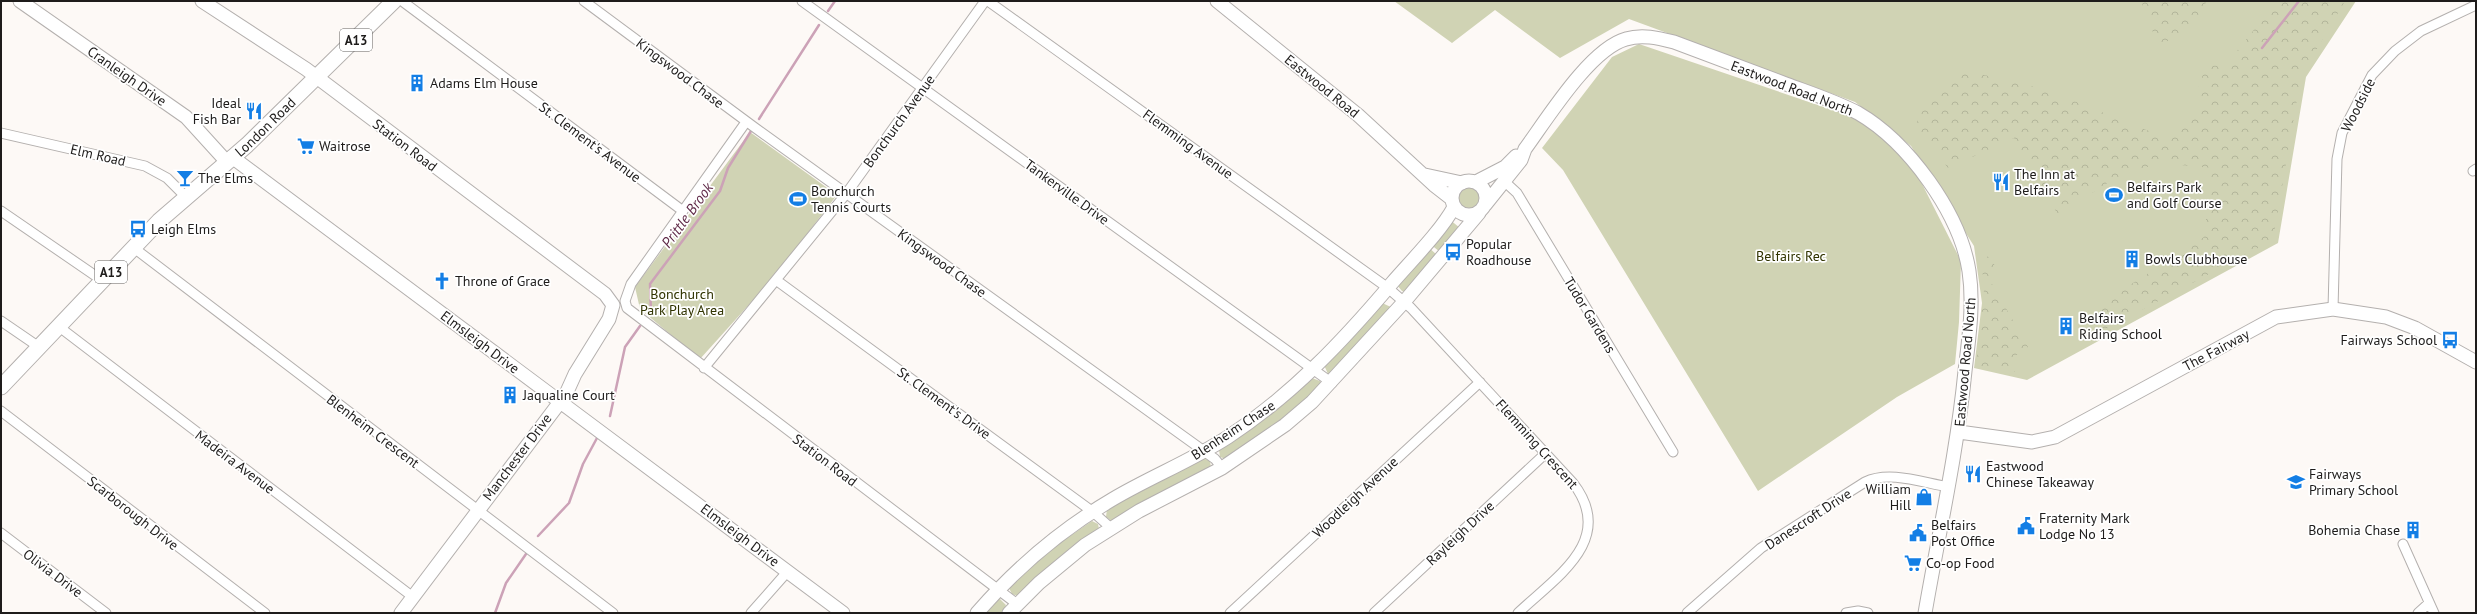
<svg xmlns="http://www.w3.org/2000/svg" width="2477" height="614" font-family="'PT Sans',sans-serif">
	<style>
		.green { fill: #d0d3b4 }
		.forest { fill: url(#forest-crowns) }
		.lines { fill: none; stroke-linecap: round; stroke-linejoin: round }
		.stream { stroke: #cca2b7; stroke-width: 2.5 }
		.street-casing { stroke: #b4b0ae; stroke-width: 11 }
		.secondary-casing { stroke: #b4b0ae; stroke-width: 15 }
		.primary-casing { stroke: #b4b0ae; stroke-width: 17 }
		.street { stroke: #fff; stroke-width: 9 }
		.secondary { stroke: #fff; stroke-width: 13 }
		.primary { stroke: #fff; stroke-width: 15 }
		.labels { text-anchor: middle; dominant-baseline: central; stroke-width: 3.5; stroke-linejoin: round; paint-order: stroke }
		.shield { fill: #fff; stroke: #62605f; stroke-width: 1 }
		.shield-label { font-size: 13px; font-weight: bold; fill: #1e1c1b }
		.street-label { font-size: 14px; fill: #1e1c1b; stroke: #fff }
		.poi-label { font-size: 14px; fill: #1e1c1b; stroke: #fff; text-anchor: start }
		.park-label { font-size: 14px; fill: #303300; stroke: #fff }
		.water-label { font-size: 15px; font-style: italic; fill: #602b49; stroke: #fff }
	</style>
	<defs>
		<pattern id="forest-crowns" width="20" height="18" patternUnits="userSpaceOnUse"><rect width="20" height="18" fill="#d0d3b4"/><path d="M2 6a3 3 0 1 1 6 0M12 15a3 3 0 1 1 6 0" fill="none" stroke="#b2b59a"/></pattern>
	</defs>
	<rect width="100%" height="100%" fill="#fdf9f6"/>
	<path class="green" d="M1394 1H2356L2306 77 2278 243 2027 380 1974 368 1982 303 1974 246 1911 146 1855 102 1629 19 1560 58 1495 10 1452 43Z
		M1639 44 1856 118 1909 158 1961 261 1959 322 1955 364 1897 397 1758 491 1563 170 1542 148 1612 57Z
		M750 132 837 195 773 278 700 359 640 309 635 287Z
		M1457 199a12 12 0 1 1 24 0a12 12 0 1 1-24 0Z
		M1449 219 1460 228 1440 252 1429 243Z
		M1427 246 1437 255 1405 292 1402 291 1397 285Z
		M1380 302 1393 308 1330 375 1328 374 1324 365Z
		M1312 378 1320 381 1321 385 1301 406 1226 459 1220 457 1219 450Z
		M1203 458 1210 461 1211 468 1112 521 1106 517 1107 509Z
		M1092 521 1098 524 1099 529 1093 535 1018 596 1012 594 1009 588 1051 549Z
		M1000 599 1006 605 1002 613H983L995 600Z"/>
	<path class="forest" d="M2141 1H2207L2184 38 2157 43Z
		M2277 1H2345L2301 76 2273 240 2104 330 2096 307 2204 237 2212 168 2159 163 2115 178 2058 215 2014 138 1948 168 1916 126 1923 102 1959 69 2044 89 2164 137 2206 105 2198 89 2206 65 2225 66Z
		M1989 256 2000 274 1991 282 2028 347 2015 356V372L1976 367 1985 281 1978 261Z"/>
	<g class="lines">
		<path class="stream" d="M828 11 835 1
			M2262 48 2299 1
			M759 119 819 25
			M651 313 650 284 720 191 728 168 751 131
			M610 416 625 347 640 326
			M538 536 569 503 583 464 597 438
			M495 613 506 583 526 554"/>
		<g class="street-casing">
			<path id="street" d="M402 1 683 211
				M584 1 754 127 1215 459 1222 468
				M802 1 1332 383
				M988 1 1388 288 1411 308 1573 483C1617 540 1556 577 1518 613
				M746 122 631 284 625 301 627 308 1017 604
				M1 133 145 166 167 178 185 196
				M2473 171 2476 169
				M1504 181 1517 193 1673 452
				M1 211 103 281
				M134 248 613 613
				M776 280 1093 512 1111 528
				M2333 309 2337 159 2342 133 2372 75 2395 51 2421 31 2476 5
				M1 321 39 347
				M58 326 413 597
				M704 368 846 194 985 1
				M1 411 265 613
				M1 533 106 613
				M2403 544 2434 613
				M751 613 788 571
				M1230 613 1480 382
				M1374 613 1546 453
				M1687 613 1761 548 1865 482C1890 470 1923 483 1949 487
				M1846 613 1858 611 1868 613
				M2418 613 2429 603"/>
		</g>
		<g class="secondary-casing">
			<path id="secondary" d="M20 1 186 117 226 161
				M202 1 306 69 605 294 613 305 609 319 575 374 566 394 401 613
				M1217 1 1358 115 1434 185 1452 199
				M232 157 843 613
				M1425 175 1462 183
				M1452 198a17 17 0 1 1 34 0a17 17 0 1 1-34 0Z
				M1476 182 1505 167 1516 156
				M1485 205 1521 160 1525 149C1547 119 1590 49 1626 39 1642 34 1658 38 1674 42 1711 56 1748 70 1786 84 1810 93 1835 101 1858 113 1908 142 1960 213 1969 271 1974 304 1969 337 1965 371 1957 453 1939 532 1925 613
				M1959 432 2032 442 2055 437 2276 317 2333 309 2386 317 2415 328 2476 362
				M977 613C1016 568 1062 529 1113 499 1150 477 1191 461 1228 437 1293 394 1342 342 1392 283 1411 261 1441 231 1454 207
				M1009 613 1039 583 1085 545 1139 511 1222 468 1285 425 1312 402 1404 302 1479 213"/>
		</g>
		<g class="primary-casing">
			<g id="primary">
				<path id="s1" d="M1 387 159 221 247 145 394 1"/>
			</g>
		</g>
		<use href="#street" class="street"/>
		<use href="#secondary" class="secondary"/>
		<use href="#primary" class="primary"/>
	</g>
	<defs>
		<g id="building-bare" transform="scale(1.38)"><path d="M-4-6H4V6H1V3H-1V6H-4ZM-2.5-4.3h1.7v1.8h-1.7ZM.8-4.3h1.7v1.8H.8ZM-2.5-1h1.7V.8h-1.7ZM.8-1h1.7V.8H.8Z" fill="#137ee5" stroke="#fff" stroke-width="2.5" paint-order="stroke"/></g>
		<g id="restaurant-bare" transform="scale(1.38)"><path d="M-5-6h1v4h1v-4h1v4h1v-4h1v5L-1.5 .5V6h-2V.5L-5-1ZM5-6V6H3V1.5H1.5Q1.5-4 5-6Z" fill="#137ee5" stroke="#fff" stroke-width="2.5" paint-order="stroke"/></g>
		<g id="supermarket-bare" transform="scale(1.38)"><path d="M-6-5.5h2.5l.6 2H6L4.5 2H-2.5L-4.4-4H-6ZM-1.5 3.2a1.3 1.3 0 1 0 .1 0ZM3 3.2a1.3 1.3 0 1 0 .1 0Z" fill="#137ee5" stroke="#fff" stroke-width="2.5" paint-order="stroke"/></g>
		<g id="bar-bare" transform="scale(1.38)"><path d="M-6-5H6L.8 .8V4.5H3.5V6h-7V4.5H-.8V.8Z" fill="#137ee5" stroke="#fff" stroke-width="2.5" paint-order="stroke"/></g>
		<g id="stadium-bare" transform="scale(1.38)"><path d="M0-5a6.5 5 0 1 0 0 10a6.5 5 0 1 0 0-10ZM-3.5-1.8h7v3.6h-7Z" fill="#137ee5" stroke="#fff" stroke-width="2.5" paint-order="stroke"/></g>
		<g id="bus-bare" transform="scale(1.38)"><path d="M-5-6H5V4H4V6H2V4H-2V6H-4V4H-5ZM-3.5-4V0h7V-4ZM-3.5 1.2v1.5H-2V1.2ZM2 1.2v1.5H3.5V1.2Z" fill="#137ee5" stroke="#fff" stroke-width="2.5" paint-order="stroke"/></g>
		<g id="church-bare" transform="scale(1.38)"><path d="M-1.2-6h2.4v3.5h3.3v2.4h-3.3V6h-2.4V-.1h-3.3v-2.4h3.3Z" fill="#137ee5" stroke="#fff" stroke-width="2.5" paint-order="stroke"/></g>
		<g id="school-bare" transform="scale(1.38)"><path d="M0-5L7-2L0 1L-7-2ZM-4 1L0 2.5L4 1V4Q0 6-4 4Z" fill="#137ee5" stroke="#fff" stroke-width="2.5" paint-order="stroke"/></g>
		<g id="shop-bare" transform="scale(1.38)"><path d="M-5-2.5h2.3a2.7 3.5 0 0 1 5.4 0H5L5.5 6h-11ZM-1.5-2.5h3a1.5 2.3 0 0 0-3 0Z" fill="#137ee5" stroke="#fff" stroke-width="2.5" paint-order="stroke"/></g>
		<g id="civic-bare" transform="scale(1.38)"><path d="M-.6-6.5H3V-4.5H.6V-3L4-1V1h2V6H-6V1h2V-1L-.6-3ZM-1.2 2.5V6h2.4V2.5Z" fill="#137ee5" stroke="#fff" stroke-width="2.5" paint-order="stroke"/></g>
	</defs>
	<g fill-rule="evenodd">
		<use href="#building-bare" x="417" y="83"/>
		<use href="#restaurant-bare" x="254" y="111"/>
		<use href="#supermarket-bare" x="306" y="146"/>
		<use href="#bar-bare" x="185" y="178"/>
		<use href="#restaurant-bare" x="2001" y="182"/>
		<use href="#stadium-bare" x="2114" y="195"/>
		<use href="#stadium-bare" x="798" y="199"/>
		<use href="#bus-bare" x="138" y="229"/>
		<use href="#bus-bare" x="1453" y="252"/>
		<use href="#building-bare" x="2132" y="259"/>
		<use href="#church-bare" x="442" y="281"/>
		<use href="#building-bare" x="2066" y="326"/>
		<use href="#bus-bare" x="2450" y="340"/>
		<use href="#building-bare" x="510" y="395"/>
		<use href="#restaurant-bare" x="1973" y="474"/>
		<use href="#school-bare" x="2296" y="482"/>
		<use href="#shop-bare" x="1924" y="497"/>
		<use href="#civic-bare" x="2026" y="526"/>
		<use href="#building-bare" x="2413" y="530"/>
		<use href="#civic-bare" x="1918" y="533"/>
		<use href="#supermarket-bare" x="1913" y="563"/>
	</g>
	<g class="labels">
		<g class="shield">
			<rect x="340" y="29" width="32" height="22" rx="3"/>
			<rect x="95" y="261" width="32" height="22" rx="3"/>
		</g>
		<g class="shield-label">
			<text x="356" y="40">A13</text>
			<text x="111" y="272">A13</text>
		</g>
		<g class="street-label">
			<text transform="translate(680 73) rotate(37)">Kingswood Chase</text>
			<text transform="translate(127 76) rotate(35)">Cranleigh Drive</text>
			<text transform="translate(1322 86) rotate(39)">Eastwood Road</text>
			<text transform="translate(1792 88) rotate(21)">Eastwood Road North</text>
			<text transform="translate(2358 105) rotate(-63)">Woodside</text>
			<text transform="translate(899 121) rotate(-54)">Bonchurch Avenue</text>
			<text stroke="none"><textPath href="#s1" startOffset="371">London Road</textPath></text>
			<text transform="translate(590 142) rotate(37)">St. Clement's Avenue</text>
			<text transform="translate(1188 144) rotate(36)">Flemming Avenue</text>
			<text transform="translate(405 145) rotate(37)">Station Road</text>
			<text transform="translate(98 155) rotate(13)">Elm Road</text>
			<text transform="translate(1067 192) rotate(36)">Tankerville Drive</text>
			<text transform="translate(942 263) rotate(36)">Kingswood Chase</text>
			<text transform="translate(1590 315) rotate(59)">Tudor Gardens</text>
			<text transform="translate(480 342) rotate(37)">Elmsleigh Drive</text>
			<text transform="translate(2216 350) rotate(-28)">The Fairway</text>
			<text transform="translate(1965 362) rotate(-85)">Eastwood Road North</text>
			<text transform="translate(944 403) rotate(36)">St. Clement's Drive</text>
			<text transform="translate(1233 430) rotate(-33)">Blenheim Chase</text>
			<text transform="translate(373 431) rotate(37)">Blenheim Crescent</text>
			<text transform="translate(1537 444) rotate(48)">Flemming Crescent</text>
			<text transform="translate(517 457) rotate(-53)">Manchester Drive</text>
			<text transform="translate(825 460) rotate(37)">Station Road</text>
			<text transform="translate(235 462) rotate(37)">Madeira Avenue</text>
			<text transform="translate(1355 497) rotate(-43)">Woodleigh Avenue</text>
			<text transform="translate(133 513) rotate(38)">Scarborough Drive</text>
			<text transform="translate(1808 519) rotate(-33)">Danescroft Drive</text>
			<text transform="translate(1460 533) rotate(-43)">Rayleigh Drive</text>
			<text transform="translate(740 535) rotate(37)">Elmsleigh Drive</text>
			<text transform="translate(53 573) rotate(37)">Olivia Drive</text>
		</g>
		<g class="poi-label">
			<text x="430" y="83">Adams Elm House</text>
			<text x="241" y="103" text-anchor="end">Ideal<tspan x="241" dy="16">Fish Bar</tspan></text>
			<text x="319" y="146">Waitrose</text>
			<text x="2014" y="174">The Inn at<tspan x="2014" dy="16">Belfairs</tspan></text>
			<text x="198" y="178">The Elms</text>
			<text x="2127" y="187">Belfairs Park<tspan x="2127" dy="16">and Golf Course</tspan></text>
			<text x="811" y="191">Bonchurch<tspan x="811" dy="16">Tennis Courts</tspan></text>
			<text x="151" y="229">Leigh Elms</text>
			<text x="1466" y="244">Popular<tspan x="1466" dy="16">Roadhouse</tspan></text>
			<text x="2145" y="259">Bowls Clubhouse</text>
			<text x="455" y="281">Throne of Grace</text>
			<text x="2079" y="318">Belfairs<tspan x="2079" dy="16">Riding School</tspan></text>
			<text x="2437" y="340" text-anchor="end">Fairways School</text>
			<text x="523" y="395">Jaqualine Court</text>
			<text x="1986" y="466">Eastwood<tspan x="1986" dy="16">Chinese Takeaway</tspan></text>
			<text x="2309" y="474">Fairways<tspan x="2309" dy="16">Primary School</tspan></text>
			<text x="1911" y="489" text-anchor="end">William<tspan x="1911" dy="16">Hill</tspan></text>
			<text x="2039" y="518">Fraternity Mark<tspan x="2039" dy="16">Lodge No 13</tspan></text>
			<text x="1931" y="525">Belfairs<tspan x="1931" dy="16">Post Office</tspan></text>
			<text x="2400" y="530" text-anchor="end">Bohemia Chase</text>
			<text x="1926" y="563">Co-op Food</text>
		</g>
		<g class="park-label">
			<text x="1791" y="256">Belfairs Rec</text>
			<text x="682" y="294">Bonchurch<tspan x="682" dy="16">Park Play Area</tspan></text>
		</g>
		<g class="water-label">
			<text transform="translate(687 215) rotate(-54)">Prittle Brook</text>
		</g>
	</g>
	<rect width="2477" height="614" fill="none" stroke="#1e1c1b" stroke-width="4"/>
</svg>
